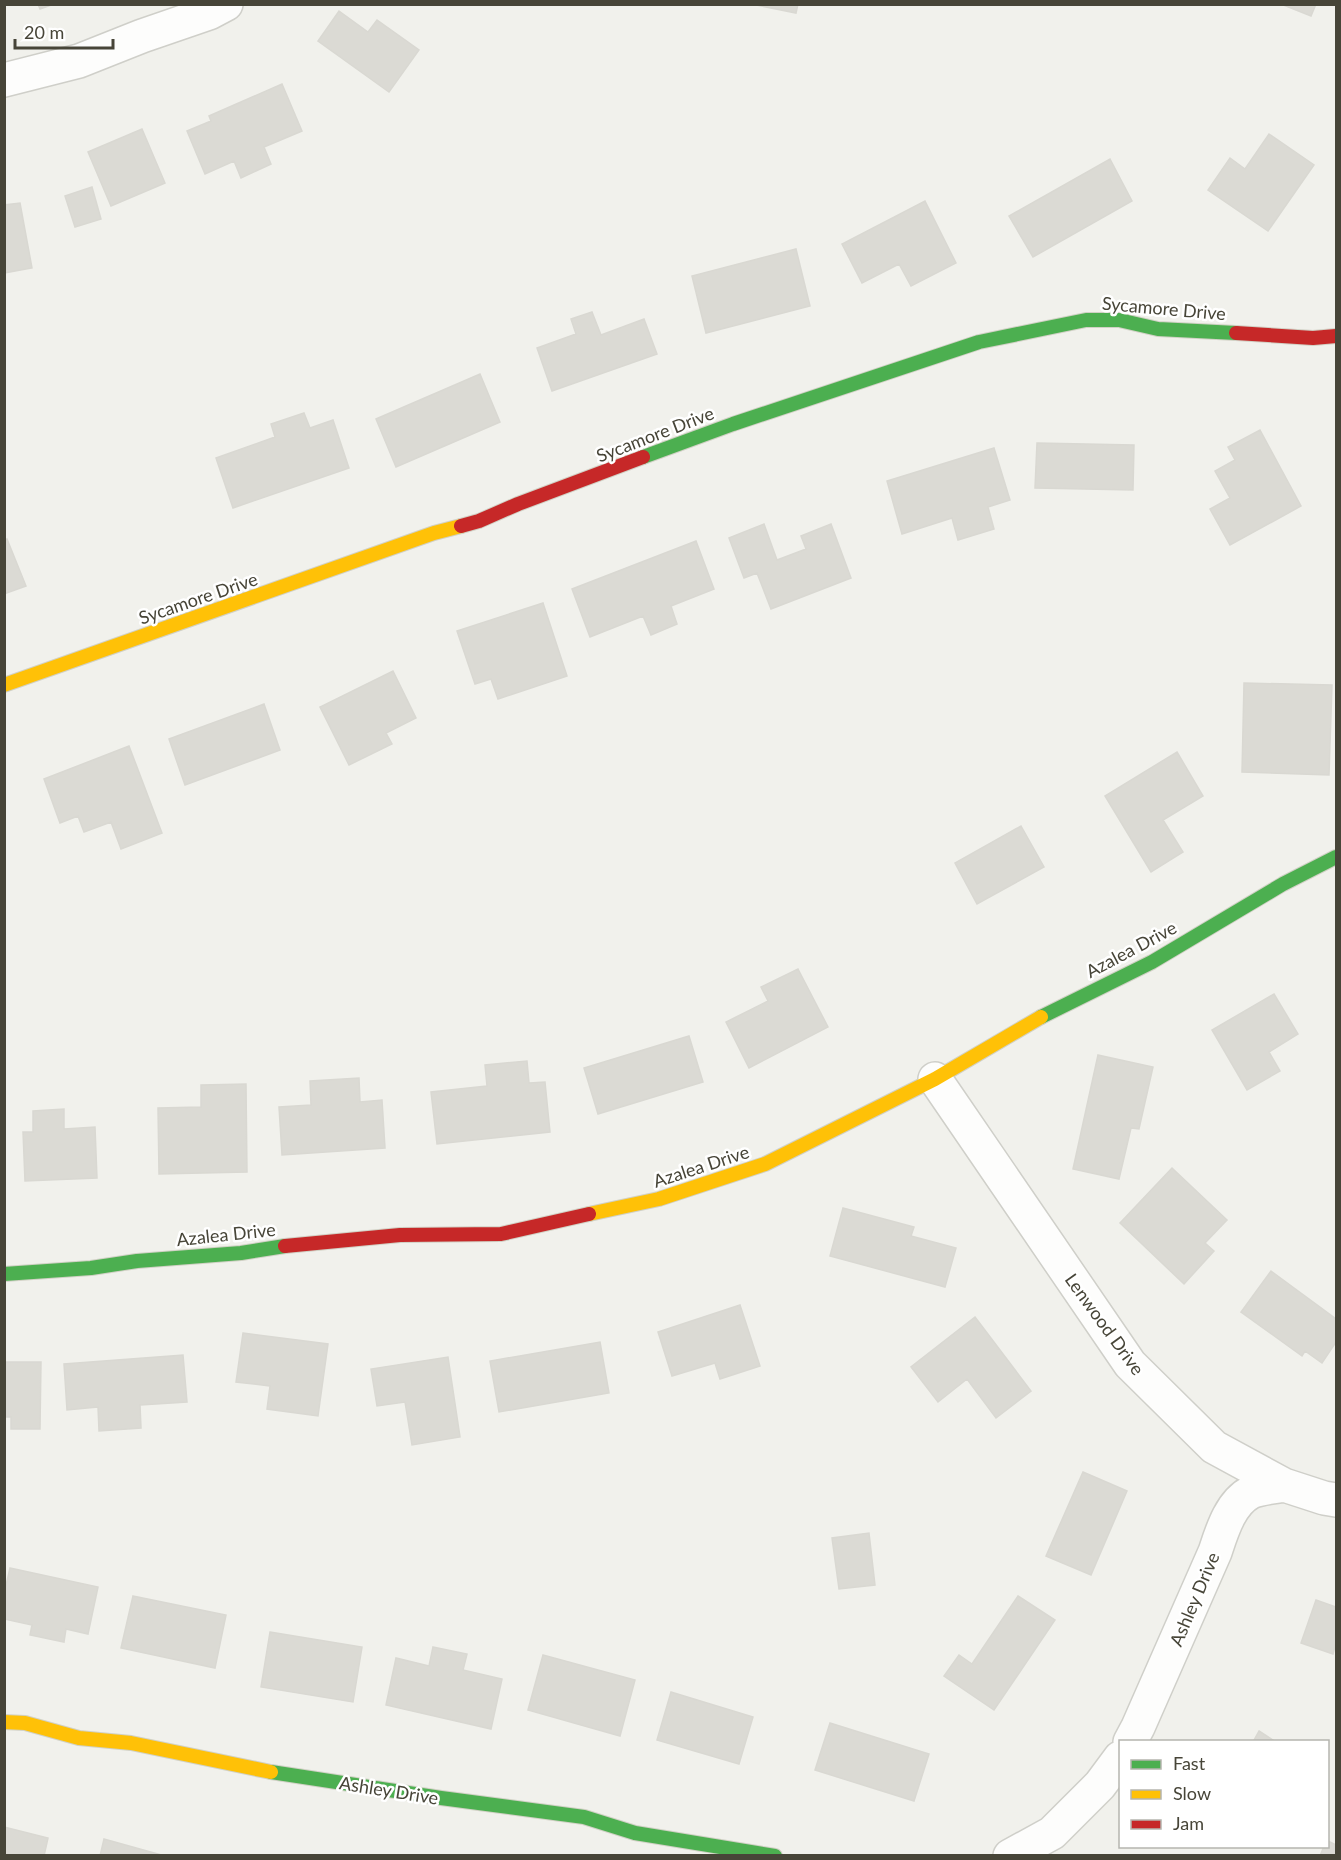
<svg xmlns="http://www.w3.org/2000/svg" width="1341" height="1860" font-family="Lato,sans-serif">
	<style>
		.building { fill: #dbdad4; stroke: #d9d8d2; stroke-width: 1.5 }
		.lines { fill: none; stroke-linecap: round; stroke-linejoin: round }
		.street-casing { stroke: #cfcfc9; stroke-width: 36 }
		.fast-casing { stroke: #d1d1c5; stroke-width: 16 }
		.slow-casing { stroke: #d1d1c5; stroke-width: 16 }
		.jam-casing { stroke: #d1d1c5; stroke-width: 16 }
		.street { stroke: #fdfdfc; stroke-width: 33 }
		.fast { stroke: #4caf50; stroke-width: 14 }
		.slow { stroke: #ffc107; stroke-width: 14 }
		.jam { stroke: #c62828; stroke-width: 14 }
		.labels { text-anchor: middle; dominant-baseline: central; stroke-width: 5; stroke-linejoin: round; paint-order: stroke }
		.street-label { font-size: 18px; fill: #474538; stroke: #fff }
	</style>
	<rect width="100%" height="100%" fill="#f1f1ec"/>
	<path class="building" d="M38 4H54L40 9Z
		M751 4H798L796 13Z
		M1281 4H1316L1311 16Z
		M339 11 368 32 377 20 419 50 389 92 318 41Z
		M282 84 302 131 264 147 271 164 241 178 234 161 205 174 187 131 211 121 209 116Z
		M142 129 165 183 111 206 88 152Z
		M1269 134 1314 165 1268 231 1208 190 1230 158 1245 169Z
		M1110 159 1132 201 1033 257 1009 216Z
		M92 187 101 219 75 227 65 196Z
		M925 201 956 263 911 286 899 264 862 283 842 244Z
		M20 203 32 268 4 273V205Z
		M796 249 810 306 706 333 692 276Z
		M592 312 601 335 644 319 657 354 552 391 537 348 576 334 571 319Z
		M480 374 500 422 396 467 376 419Z
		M304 413 310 428 333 420 349 468 233 508 216 458 275 437 271 424Z
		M1260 430 1301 506 1230 545 1210 509 1230 498 1215 471 1235 460 1228 447Z
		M1037 443 1134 445 1133 490 1035 488Z
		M994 448 1010 500 988 507 994 529 958 540 952 518 902 534 887 481Z
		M764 524 777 560 806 549 801 536 831 524 851 578 771 609 757 573 744 578 729 538Z
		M7 539 26 586 4 594V541Z
		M696 541 714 589 671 606 677 624 651 635 643 616 590 637 572 589Z
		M543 603 567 676 498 699 491 679 475 684 457 631Z
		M393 671 416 718 386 733 392 744 349 765 320 707Z
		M1244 683 1332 685 1329 775 1242 772Z
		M264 704 280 750 185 785 169 739Z
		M129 746 162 833 121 849 111 822 84 832 78 816 60 823 44 779Z
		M1177 752 1203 796 1163 820 1183 852 1151 872 1105 796Z
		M1021 826 1044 867 977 904 955 863Z
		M798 969 828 1027 749 1068 726 1022 768 1001 761 987Z
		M1274 994 1298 1034 1269 1052 1280 1071 1247 1090 1212 1030Z
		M689 1036 703 1082 598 1114 584 1068Z
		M1098 1055 1153 1067 1139 1129 1131 1128 1119 1179 1073 1169Z
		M527 1061 529 1083 545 1082 550 1132 437 1144 431 1092 487 1086 485 1065Z
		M359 1078 360 1102 382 1100 385 1148 282 1155 279 1107 311 1105 310 1081Z
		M246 1084 247 1172 159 1174 158 1108 201 1107V1085Z
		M64 1109V1129L95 1127 97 1178 25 1181 23 1132H33V1111Z
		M1172 1168 1227 1220 1205 1243 1214 1251 1184 1284 1120 1223Z
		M843 1208 914 1227 911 1236 956 1248 945 1287 830 1256Z
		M1271 1271 1336 1319V1342L1322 1363 1305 1351 1302 1356 1241 1312Z
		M740 1305 760 1366 720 1379 715 1363 672 1376 658 1332Z
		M975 1317 1031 1391 996 1418 967 1379 938 1402 911 1367Z
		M243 1333 328 1344 318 1416 267 1409 270 1386 236 1382Z
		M600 1342 609 1393 499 1412 490 1361Z
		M183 1355 187 1402 140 1405 141 1428 99 1431 98 1407 67 1410 64 1364Z
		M448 1357 460 1437 412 1445 405 1402 377 1406 371 1369Z
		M4 1362H41L40 1429H11V1417H4Z
		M1083 1472 1127 1491 1091 1575 1046 1556Z
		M869 1533 875 1585 839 1589 832 1538Z
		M10 1568 98 1587 88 1634 66 1629 64 1642 30 1635 32 1625 4 1619V1594Z
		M133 1596 226 1615 215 1668 121 1648Z
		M1018 1596 1055 1620 994 1710 944 1676 959 1655 972 1664Z
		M1316 1600 1336 1607V1643L1333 1654 1301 1643Z
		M270 1632 362 1647 353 1702 261 1687Z
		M433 1647 467 1654 463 1670 502 1679 491 1729 386 1705 396 1658 429 1666Z
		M543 1655 635 1680 620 1736 528 1710Z
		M671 1692 753 1717 739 1764 657 1740Z
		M830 1723 929 1754 914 1801 815 1770Z
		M1259 1731 1276 1742H1253Z
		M4 1827 48 1838 44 1856H4Z
		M104 1839 165 1856H100Z
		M1328 1841 1336 1845V1856H1320L1324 1846H1328Z"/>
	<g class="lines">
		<g class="street-casing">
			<path id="street" d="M4 80 79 61 142 36 209 13 226 4
				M935 1079 1130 1364 1214 1447 1284 1485 1324 1498 1336 1500
				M1130 1742 1138 1727 1215 1552C1222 1531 1230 1503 1251 1492 1260 1488 1274 1487 1284 1485
				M1010 1856 1052 1833 1100 1785 1120 1758"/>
		</g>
		<g class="fast-casing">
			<path id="fast" d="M643 457 733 424 979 342 1086 320H1119L1158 329 1236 333
				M1041 1017 1152 962 1283 884 1336 857
				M4 1274 91 1268 137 1261 241 1253 285 1246
				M271 1772 441 1798 584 1817 635 1833 775 1856"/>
		</g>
		<g class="slow-casing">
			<path id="slow" d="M4 685 434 533 461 526
				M589 1214 659 1199 765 1164 935 1079 1041 1017
				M4 1722 25 1723 79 1738 131 1743 271 1772"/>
		</g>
		<g class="jam-casing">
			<path id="jam" d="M1236 333 1313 338 1336 336
				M461 526 479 521 518 504 643 457
				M285 1246 400 1235 501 1234 589 1214"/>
		</g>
		<use href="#street" class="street"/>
		<use href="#fast" class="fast"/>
		<use href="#slow" class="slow"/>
		<use href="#jam" class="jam"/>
	</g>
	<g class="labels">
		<g class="street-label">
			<text transform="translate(1164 308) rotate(5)">Sycamore Drive</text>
			<text transform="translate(655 434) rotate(-21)">Sycamore Drive</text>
			<text transform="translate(198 598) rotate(-19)">Sycamore Drive</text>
			<text transform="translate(1131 949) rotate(-28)">Azalea Drive</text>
			<text transform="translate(701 1166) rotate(-18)">Azalea Drive</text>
			<text transform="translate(226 1234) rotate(-6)">Azalea Drive</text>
			<text transform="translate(1105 1324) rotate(54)">Lenwood Drive</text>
			<text transform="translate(1194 1599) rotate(-67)">Ashley Drive</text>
			<text transform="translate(389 1790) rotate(9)">Ashley Drive</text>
		</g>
	</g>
	<rect width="1341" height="1860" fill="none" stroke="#474538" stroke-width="12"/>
	<rect x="1119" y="1740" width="210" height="108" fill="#ffffff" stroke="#b5b5af" stroke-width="1.5"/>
	<rect x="1131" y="1760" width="30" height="9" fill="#4caf50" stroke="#b5b5af" stroke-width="1.5"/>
	<text x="1173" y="1770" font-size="18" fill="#474538">Fast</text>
	<rect x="1131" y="1790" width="30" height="9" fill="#ffc107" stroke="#b5b5af" stroke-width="1.5"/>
	<text x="1173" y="1800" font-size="18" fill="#474538">Slow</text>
	<rect x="1131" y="1820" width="30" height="9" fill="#c62828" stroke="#b5b5af" stroke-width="1.5"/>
	<text x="1173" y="1830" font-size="18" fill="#474538">Jam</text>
	<path d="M15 39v9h98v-9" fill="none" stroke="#474538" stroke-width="3"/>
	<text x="24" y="39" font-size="18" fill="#474538" stroke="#ffffff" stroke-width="4.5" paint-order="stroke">20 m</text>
</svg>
